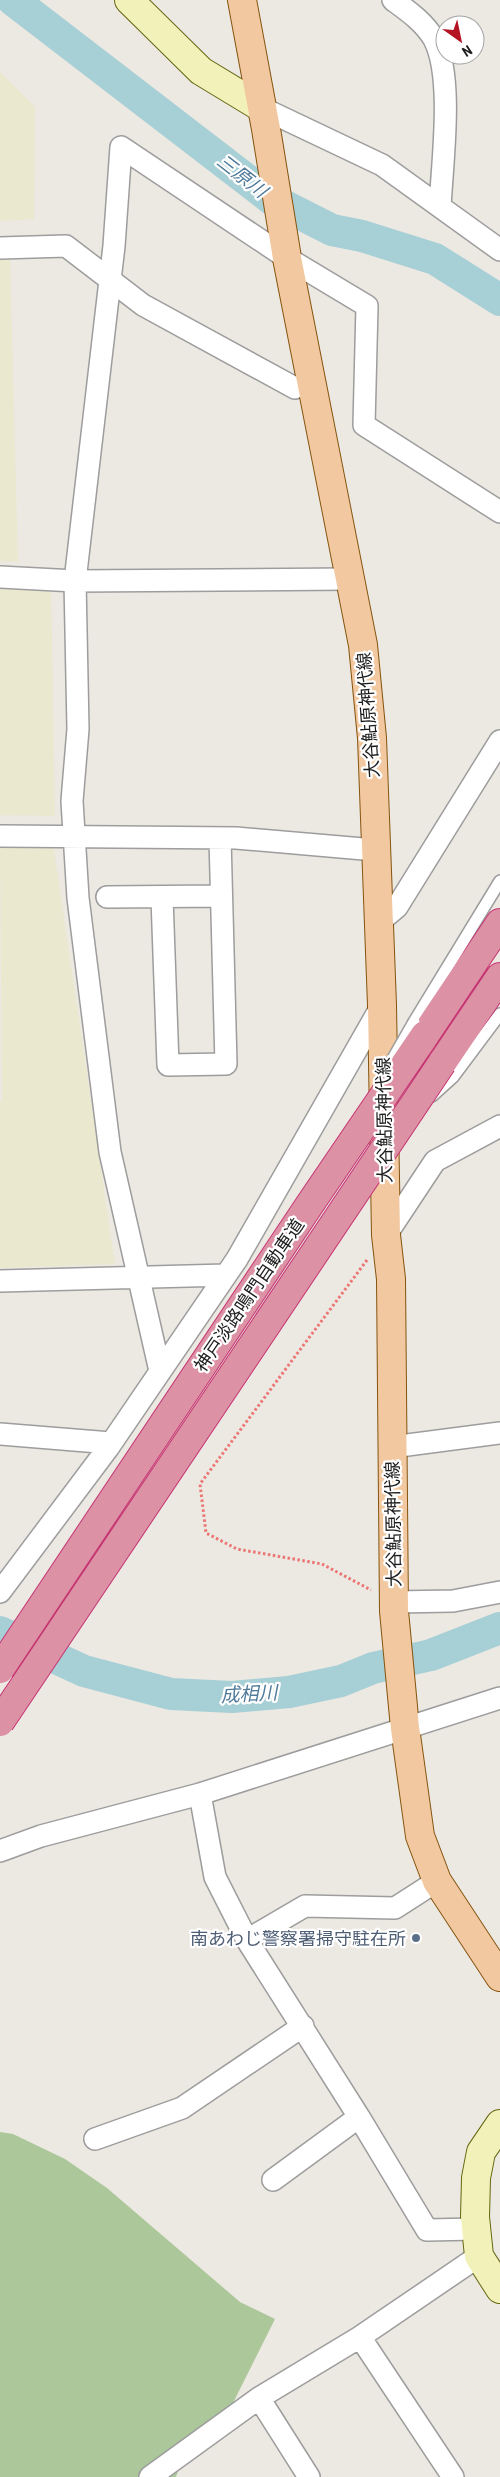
<svg xmlns="http://www.w3.org/2000/svg" width="500" height="2477" font-family="'Roboto Condensed','Noto Sans JP',sans-serif">
	<style>
		.farmland { fill: #eae9cf }
		.forest { fill: #acc89b }
		.lines { fill: none; stroke-linecap: round; stroke-linejoin: round }
		.river { stroke: #a7cfd6; stroke-width: 32 }
		.lane-casing { stroke: #9d9d9d; stroke-width: 14 }
		.street-casing { stroke: #9d9d9d; stroke-width: 24 }
		.secondary-casing { stroke: #64670f; stroke-width: 30 }
		.primary-casing { stroke: #85540e; stroke-width: 30 }
		.highway-casing { stroke: #c53472; stroke-width: 30 }
		.path { stroke: #eb7674; stroke-width: 3; stroke-dasharray: 2.5 2.5; stroke-linecap: butt }
		.lane { stroke: #fff; stroke-width: 11 }
		.street { stroke: #fff; stroke-width: 21 }
		.secondary { stroke: #f2f1ba; stroke-width: 28 }
		.primary { stroke: #f2c8a1; stroke-width: 28 }
		.highway { stroke: #dd91a5; stroke-width: 28 }
		.lane-bridge-casing { stroke: #9d9d9d; stroke-width: 14; stroke-linecap: butt }
		.highway-bridge-casing { stroke: #c53472; stroke-width: 30; stroke-linecap: butt }
		.lane-bridge { stroke: #fff; stroke-width: 11 }
		.highway-bridge { stroke: #dd91a5; stroke-width: 28 }
		.service-dot { fill: #5c6f8a; stroke: #fff; stroke-width: 2 }
		.labels { text-anchor: middle; dominant-baseline: central; stroke-width: 4.5; stroke-linejoin: round; paint-order: stroke }
		.street-label { font-size: 18px; fill: #1c1c1c; stroke: #fff }
		.service-label { font-size: 18px; fill: #4e5e75; stroke: #fff; text-anchor: end }
		.water-label { font-size: 19px; font-style: italic; fill: #4f7a9a; stroke: #fff }
	</style>
	<rect width="100%" height="100%" fill="#ece8e2"/>
	<path class="farmland" d="M0 72 35 107 34 219 0 221Z
		M0 256H10L18 562 0 561Z
		M0 579 51 580 55 816 0 815Z
		M0 842 53 843 115 1264 0 1268V1101H2Z"/>
	<path class="forest" d="M0 2132 13 2134 65 2159 107 2188 240 2302 275 2319 219 2431 179 2468 176 2477H0Z"/>
	<g class="lines">
		<path class="river" d="M13 0 273 200 332 230 362 236 435 259 500 300
			M0 1632 84 1671 171 1694 232 1697 289 1692 341 1681 373 1668 431 1655 500 1628"/>
		<g class="lane-casing">
			<path id="lane" d="M414 1022 500 881
				M432 1096 453 1077 500 1014"/>
		</g>
		<g class="street-casing">
			<path id="street" d="M393 0C408 11 424 22 434 39 454 77 442 164 440 207
				M262 108 382 165 500 250
				M0 248 66 246 143 305 295 388
				M0 577 75 581 351 579
				M0 836 236 838 375 850
				M107 897 221 896
				M162 898 168 1065 226 1064 220 838
				M378 923 397 907 500 741
				M386 1235 435 1161 500 1126
				M0 1281 226 1275
				M160 1371 110 1152 78 898 72 801 78 729 75 581 114 246 121 147 287 258 367 306 364 425 500 512
				M0 1434 111 1443
				M392 1447 500 1433
				M0 1592 108 1448 237 1259 382 1005
				M394 1602 453 1601 500 1592
				M200 1794 215 1877 247 1940 359 2117 273 2180
				M0 1851 41 1836 200 1794 500 1698
				M247 1940 305 1906 395 1908 437 1881
				M359 2117 427 2230 476 2229
				M95 2139 182 2108 303 2026
				M360 2337 453 2477
				M259 2398 309 2477
				M150 2477 259 2398 360 2337 479 2256"/>
		</g>
		<g class="secondary-casing">
			<path id="secondary" d="M129 0 201 71 262 108
				M500 2124 481 2152 476 2178 475 2217 479 2256 500 2289"/>
		</g>
		<g class="primary-casing">
			<path id="primary" d="M242 0 266 129 287 258 363 645 372 738 382 1005 386 1235 391 1279 394 1611 405 1728 420 1836 437 1881 500 1977"/>
		</g>
		<g class="highway-casing">
			<path id="highway" d="M425 1035 500 923
				M442 1063 500 977"/>
		</g>
		<path class="path" d="M367 1260 200 1484 206 1533 237 1549 322 1564 371 1590"/>
		<use href="#lane" class="lane"/>
		<use href="#street" class="street"/>
		<use href="#secondary" class="secondary"/>
		<use href="#primary" class="primary"/>
		<use href="#highway" class="highway"/>
		<g class="lane-bridge-casing">
			<path id="lane-bridge" d="M390 1064 414 1022"/>
		</g>
		<g class="highway-bridge-casing">
			<path id="highway-bridge" d="M0 1669 310 1204 425 1035
				M0 1722 442 1063"/>
		</g>
		<use href="#lane-bridge" class="lane-bridge"/>
		<use href="#highway-bridge" class="highway-bridge"/>
	</g>
	<circle class="service-dot" cx="416" cy="1938" r="5"/>
	<g class="labels">
		<g class="street-label">
			<text transform="translate(368 715) rotate(-94)">大谷鮎原神代線</text>
			<text transform="translate(384 1120) rotate(-91)">大谷鮎原神代線</text>
			<text transform="translate(249 1295) rotate(-56)">神戸淡路鳴門自動車道</text>
			<text transform="translate(393 1524) rotate(-91)">大谷鮎原神代線</text>
		</g>
		<g class="service-label">
			<text x="406" y="1938">南あわじ警察署掃守駐在所</text>
		</g>
		<g class="water-label">
			<text transform="translate(242 176) rotate(38)">三原川</text>
			<text transform="translate(249 1694) rotate(-3)">成相川</text>
		</g>
	</g>
	<g transform="translate(460 40) rotate(147)"><circle r="24" fill="#ffffff" stroke="#a4a4a4"/>
	<path d="M0-4L9 19L0 12L-9 19Z" fill="#b41321"/>
	<text y="-8" font-size="14" font-weight="bold" text-anchor="middle" fill="#1c1c1c">N</text>
	</g>
</svg>
